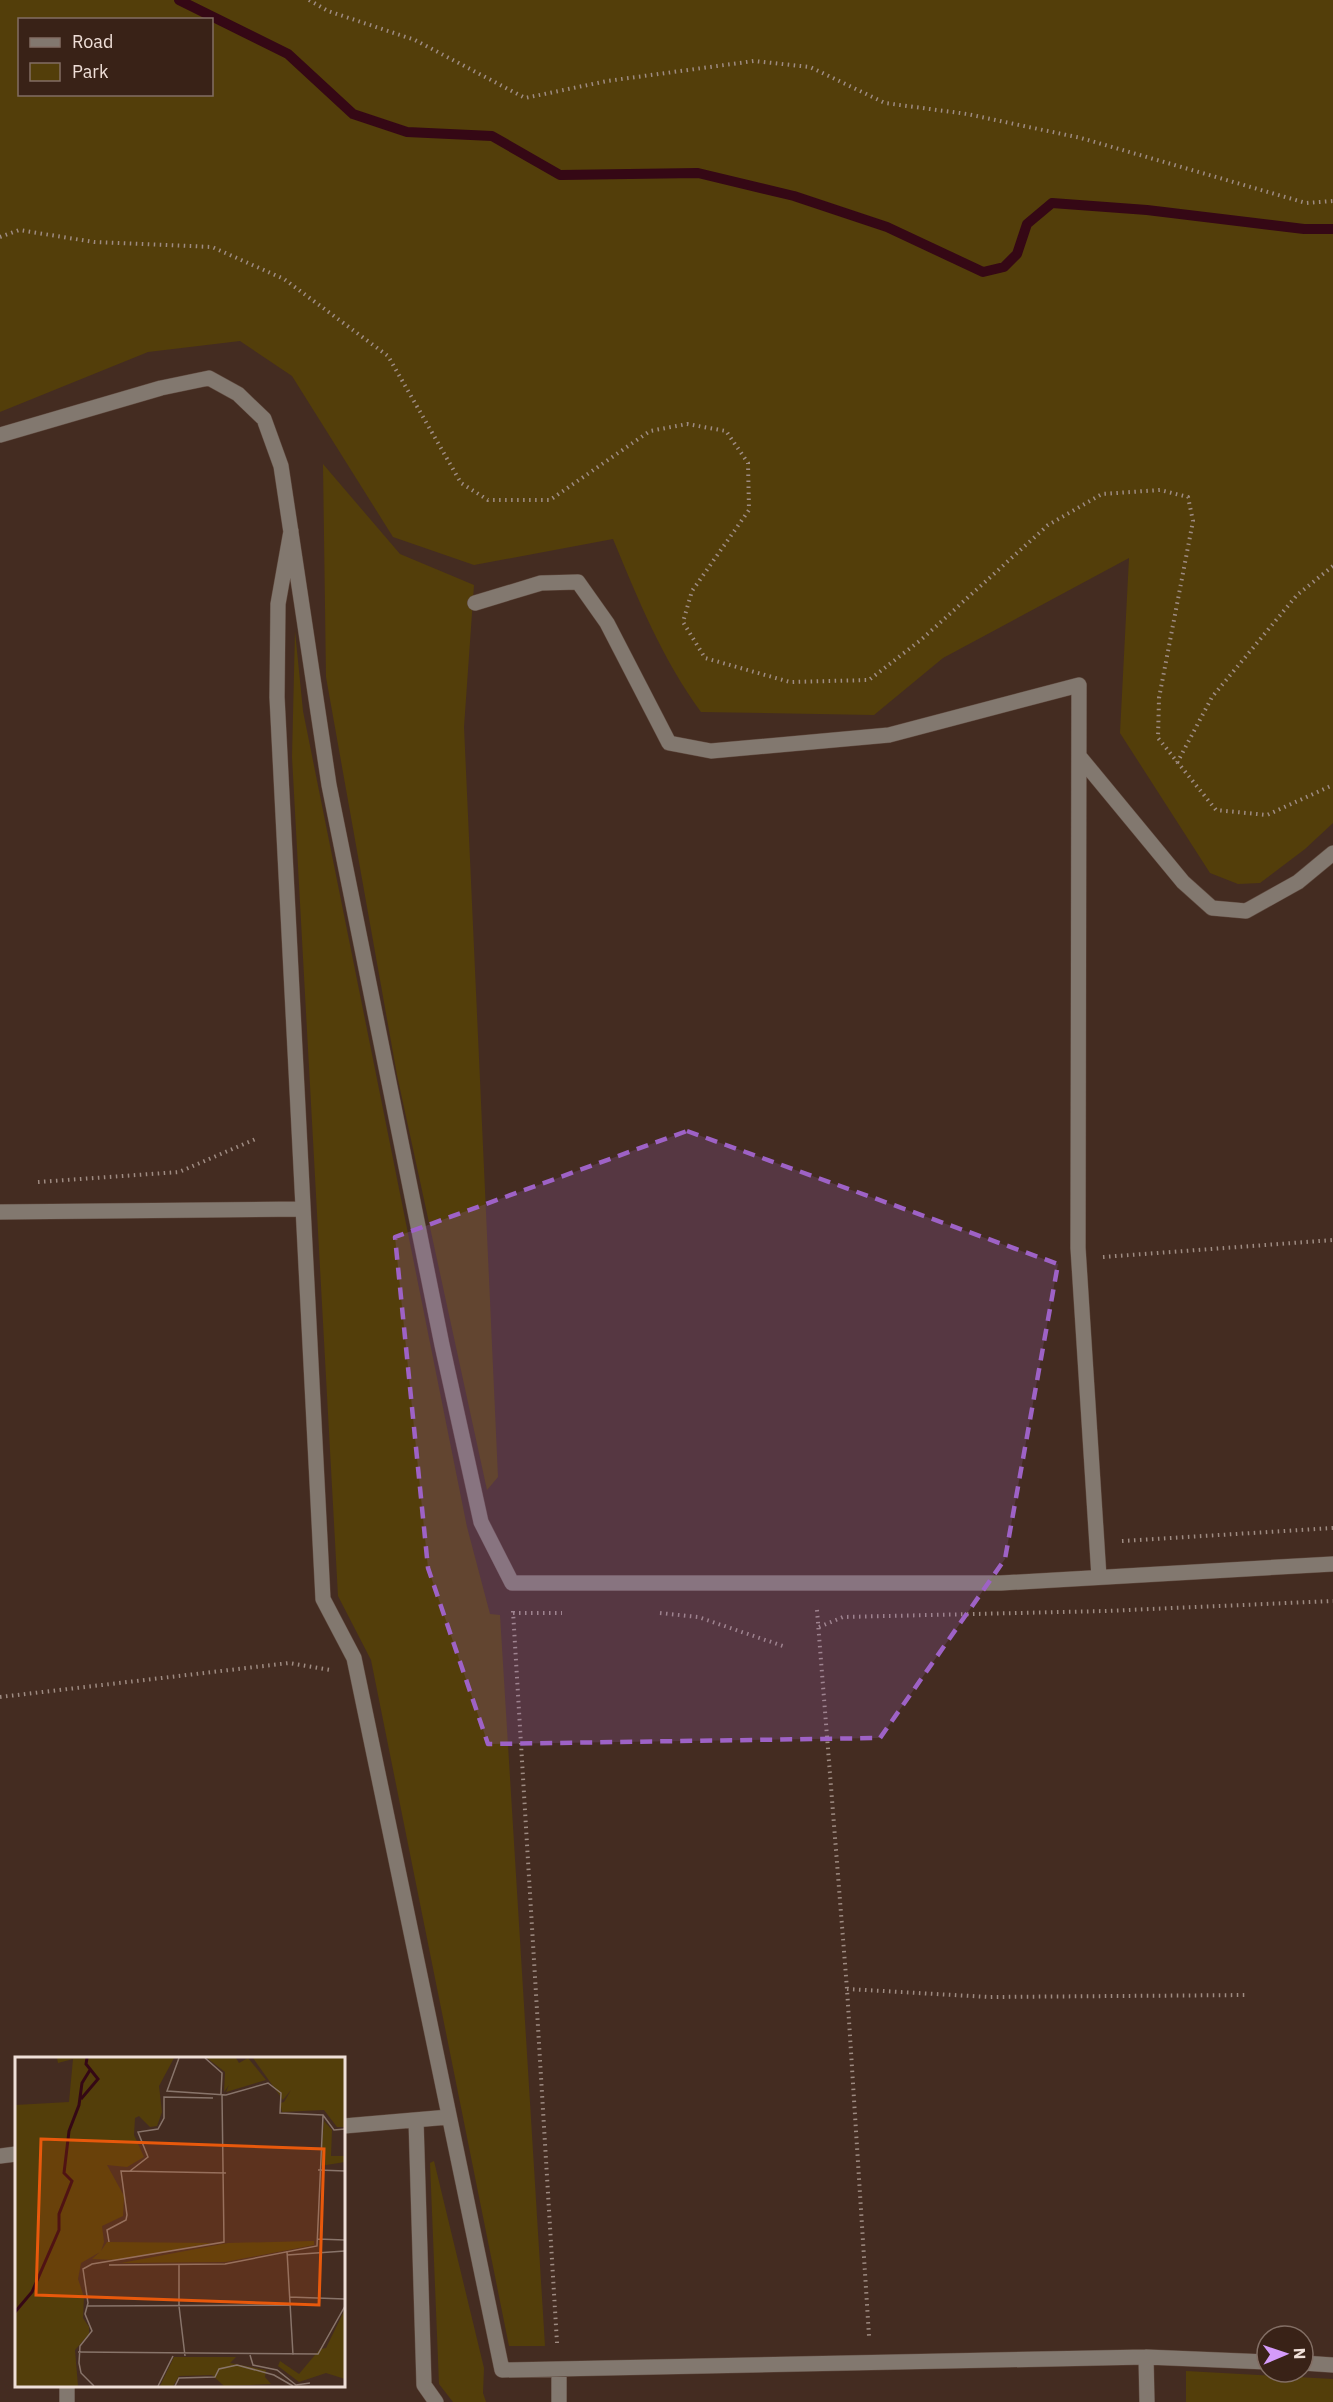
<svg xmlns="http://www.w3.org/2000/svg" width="1333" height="2402" font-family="'IBM Plex Sans',sans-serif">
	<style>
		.green { fill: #533e0a; fill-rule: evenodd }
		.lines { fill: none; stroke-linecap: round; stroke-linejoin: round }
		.stream { stroke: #350815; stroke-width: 10 }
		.minor-casing { stroke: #5f493e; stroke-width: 16 }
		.path { stroke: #9e8b82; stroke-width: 4; stroke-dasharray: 1.5 4.5; stroke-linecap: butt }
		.minor { stroke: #82786f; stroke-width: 15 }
		.marked { fill: #9e62c6; fill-opacity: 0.2; stroke: #9e62c6; stroke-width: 4.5; stroke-dasharray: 12 8; stroke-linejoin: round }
		.inset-river { fill: none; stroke: #350815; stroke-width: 3 }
		.inset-road { fill: none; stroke: #88746a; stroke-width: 1.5 }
		.view { fill: #e8590c; fill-opacity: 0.15; stroke: #e8590c; stroke-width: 3 }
		.inset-edge { fill: none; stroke: #efdfd8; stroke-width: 3 }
	</style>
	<rect width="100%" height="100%" fill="#442c21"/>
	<path class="green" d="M0 0H1333V823L1305 849 1260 883 1238 884 1210 873 1120 733 1129 558 943 658 874 715 701 712C662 659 638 599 613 539L474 565 393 537 292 376 240 341 148 352 0 412ZM20 20H212V94H20Z
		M323 464 400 554 474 585 464 727 498 1477 487 1490 397 1075 326 677Z
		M295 631 303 711 467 1527 490 1614 500 1615 545 2346H509L371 1660 338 1596 292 757Z
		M434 2161 484 2368 483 2393 486 2402H453L439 2384 430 2163Z
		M1186 2371 1333 2379V2402H1186Z"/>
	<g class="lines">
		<path class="stream" d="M179 0 288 54 353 114 407 132 492 136 560 175 698 173 794 196 887 227 983 272 1004 267 1017 254 1027 224 1052 203 1147 210 1304 229H1333"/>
		<g class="minor-casing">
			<path id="minor" d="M0 435 161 388 209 378 238 394 264 419 281 466 329 785 442 1345 481 1522 512 1583H1001L1333 1564
				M291 531 278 604 277 697 323 1599 354 1658 502 2370 1146 2357 1267 2362
				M475 603 541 583 578 582 607 623 669 743 711 751 889 735 1079 685 1078 1248 1099 1577
				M1079 756 1183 882 1212 908 1246 911 1298 882 1333 853
				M0 1212 303 1209
				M416 2120 424 2385 436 2402
				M344 2126 449 2117
				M0 2156 16 2154
				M1146 2357 1147 2402
				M1303 2363 1333 2365
				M559 2369V2402
				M67 2386V2402"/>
		</g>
		<path class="path" d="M309 0 328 11 415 40 525 98 607 81 754 61 810 67 885 103 967 114 1081 138 1306 203 1333 201
			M0 237 19 230 94 242 212 247 284 279 388 356 461 483 488 500H550L650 431 687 424 726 431 748 463 749 510 692 591 683 622 705 658 790 682 869 680 922 639 1048 525 1102 494 1160 490 1188 497 1193 521 1159 698 1158 738 1216 810 1267 815 1333 785
			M1177 763 1212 697 1297 595 1333 566
			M38 1182 179 1172 258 1138
			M1103 1257 1333 1240
			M1122 1541 1333 1528
			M817 1610 847 1989 869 2336
			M513 1611 557 2343
			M513 1613H562
			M660 1613 698 1617 783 1646
			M819 1627 843 1617 1105 1611 1333 1601
			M0 1697 289 1663 330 1670
			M847 1989 989 1997 1248 1995"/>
		<use href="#minor" class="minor"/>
	</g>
	<path class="marked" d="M687 1131 1058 1264 1005 1559 880 1738 488 1744 428 1568 395 1237Z"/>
	<g transform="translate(15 2057)">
		<rect width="330" height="330" fill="#442c21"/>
		<path d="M42 1H159L144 29 147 55 142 69 135 70 124 59 120 61 119 78 129 100 112 110 92 108 109 139 108 159 87 169 89 185 86 194 92 185 197 186 102 203 77 202 85 195 66 206 63 222 69 240 68 261 74 270V277L60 293 63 329H0V48L54 45 58 2 43 6ZM192 1H221L224 6 233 1 251 23 211 35 214 28 209 35 210 15ZM238 1H330V70H322L309 53 267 55 265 46 269 45 276 33 268 43ZM309 64 317 73 316 99H330V105L305 109ZM299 184V188L210 205 106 206 213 186ZM330 252V322L311 316 284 325 263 309 265 304 284 317 305 292 311 291ZM159 300H221L215 306 251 313 250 320 256 327 209 329 197 318 164 319 158 329H145Z" fill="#533e0a"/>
		<path class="inset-river" d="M66 42 83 22 71 7 72 1M0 255 17 235 44 173V157L57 124 49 116 54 74 64 48 67 26 75 13"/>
		<path class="inset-road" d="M164 1 152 34 211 38 253 26 266 36 265 56 308 58 319 73 330 72M190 1 207 16 206 37M303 113 330 114M115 114 133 100 123 75 143 72 149 61V40L198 41M302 182 330 183M94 185 92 173 111 163 112 158 106 114 211 116M272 194 278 298M272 198 330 194M94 208 210 207 302 189 308 58M164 208V249L170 299M274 240 330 242M72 249 275 248M63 295 303 297 330 249M235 298 238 308 262 313 281 328 295 326M79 329 66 316 64 306 65 289 77 274 70 257 73 246 68 212 77 207 209 185 207 38M143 329 158 299M160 329 164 321 200 320 204 312 222 308 259 318 278 329"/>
		<path class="view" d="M26 82 309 92 304 248 21 238Z"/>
		<rect width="330" height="330" class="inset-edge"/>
	</g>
	<rect x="18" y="18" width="195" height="78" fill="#392217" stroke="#826e64" stroke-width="1.5"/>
	<rect x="30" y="38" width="30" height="9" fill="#82786f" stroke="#826e64" stroke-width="1.5"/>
	<text x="72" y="48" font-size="18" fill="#efdfd8">Road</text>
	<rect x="30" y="63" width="30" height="18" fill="#533e0a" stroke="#826e64" stroke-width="1.5"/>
	<text x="72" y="78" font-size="18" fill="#efdfd8">Park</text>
	<g transform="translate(1285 2354) rotate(88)"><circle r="28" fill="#392217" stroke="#826e64" stroke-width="1.5"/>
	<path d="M0-4.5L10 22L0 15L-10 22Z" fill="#d59bfa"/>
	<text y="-9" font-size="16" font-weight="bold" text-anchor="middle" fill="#efdfd8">N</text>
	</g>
</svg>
